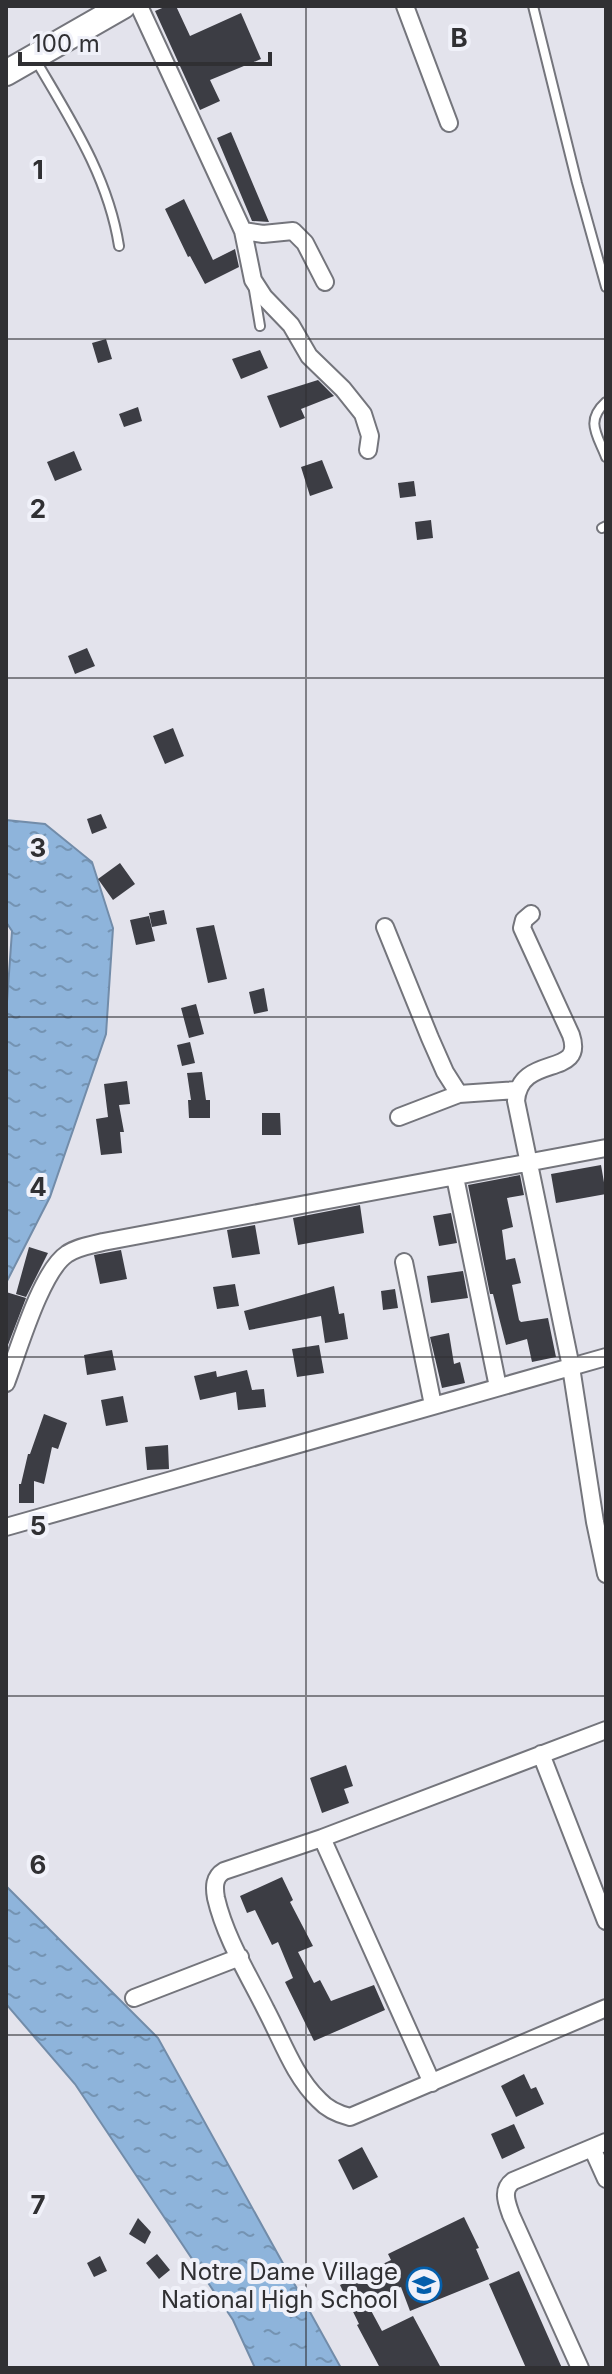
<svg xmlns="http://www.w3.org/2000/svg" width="612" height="2374" font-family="Inter,sans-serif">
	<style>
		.water { fill: url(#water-ripples); stroke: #728ca9; stroke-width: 2 }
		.building { fill: #3c3d44 }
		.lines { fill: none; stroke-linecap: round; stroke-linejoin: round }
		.service-casing { stroke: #74757c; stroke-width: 12 }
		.minor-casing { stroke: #74757c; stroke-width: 20 }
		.primary-casing { stroke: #74757c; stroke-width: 28 }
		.service { stroke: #fff; stroke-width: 8 }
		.minor { stroke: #fff; stroke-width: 16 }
		.primary { stroke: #fff; stroke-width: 24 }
		.grid { fill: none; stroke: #303033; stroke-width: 2; stroke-opacity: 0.55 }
		.labels { text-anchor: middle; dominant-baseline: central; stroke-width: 8; stroke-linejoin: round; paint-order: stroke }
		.poi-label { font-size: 24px; fill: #303033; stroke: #f0f1f9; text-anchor: end }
		.grid-label { font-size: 26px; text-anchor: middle; font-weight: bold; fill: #303033; stroke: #f0f1f9; stroke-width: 8; stroke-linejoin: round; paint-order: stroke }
	</style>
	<defs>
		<pattern id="water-ripples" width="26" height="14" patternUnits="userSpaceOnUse" patternTransform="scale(2)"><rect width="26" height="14" fill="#8eb4db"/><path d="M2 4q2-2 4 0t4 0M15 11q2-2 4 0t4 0" fill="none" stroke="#7493b2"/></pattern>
	</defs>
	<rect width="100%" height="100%" fill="#e3e3ec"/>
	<path class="water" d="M6 820 45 824 92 862 113 928 106 1034 50 1197 6 1283V1016L12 931 6 922Z
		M6 1886 158 2038 341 2368H255L233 2320 75 2084 6 2004Z"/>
	<path class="building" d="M167 6H176L190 36 241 13 261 59 210 80 220 101 200 110 155 11Z
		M231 132 269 222 252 221 217 138Z
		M184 199 213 260 235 249 239 267 205 284 190 256 188 257 165 209Z
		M106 339 112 359 98 363 92 343Z
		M260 350 268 368 241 379 232 359Z
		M318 380 334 396 301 409 305 418 280 428 267 396Z
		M138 407 142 421 124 427 119 414Z
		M74 451 82 470 55 481 47 462Z
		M322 460 333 488 310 496 301 467Z
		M414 481 416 496 400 498 398 483Z
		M431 520 433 538 417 540 415 522Z
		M87 648 95 666 75 674 68 656Z
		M173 728 184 756 165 764 153 736Z
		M101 814 107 828 92 834 87 819Z
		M120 863 135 884 113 900 98 879Z
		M164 910 167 924 152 927 149 913Z
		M149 916 155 941 136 945 130 920Z
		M214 925 227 979 208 983 196 928Z
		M264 988 268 1011 254 1014 249 992Z
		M196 1004 204 1034 189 1038 181 1008Z
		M190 1042 195 1063 182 1066 177 1045Z
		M202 1072 206 1100H210V1118H189L188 1100H191L187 1073Z
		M127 1081 130 1104 119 1105 124 1132H120L122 1153 101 1155 96 1119 108 1117 104 1084Z
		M262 1113H280L281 1135H262Z
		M601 1165 606 1194 556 1203 551 1174Z
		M520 1175 524 1195 507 1198 513 1227 502 1230 506 1260 515 1258 521 1283 512 1285 519 1320 521 1322 548 1318 556 1357 532 1362 527 1339 506 1345 493 1294H490L468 1185Z
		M360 1205 364 1233 298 1245 293 1218Z
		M451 1213 457 1243 439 1246 433 1216Z
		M255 1225 260 1254 232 1258 227 1230Z
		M29 1247 48 1253 26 1297 16 1294Z
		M121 1250 127 1279 100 1284 94 1255Z
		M463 1271 468 1298 431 1303 427 1276Z
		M235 1284 239 1306 217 1309 213 1287Z
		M334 1286 339 1314 344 1313 348 1339 325 1343 321 1316 249 1330 244 1311Z
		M395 1289 398 1308 383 1310 381 1291Z
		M6 1292 26 1298 6 1350Z
		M449 1333 454 1364 460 1362 465 1383 442 1388 430 1337Z
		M319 1345 324 1373 297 1377 292 1349Z
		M112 1350 116 1370 87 1375 84 1355Z
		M247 1370 252 1390 264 1389 266 1407 238 1410 236 1392 200 1400 194 1376 216 1371 217 1377Z
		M123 1396 128 1422 106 1426 101 1400Z
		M44 1414 67 1423 58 1449 52 1447 44 1484 34 1481V1503H19V1484H21L28 1454H30Z
		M168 1445 169 1469 147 1470 145 1447Z
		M346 1765 353 1786 344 1789 349 1803 322 1813 310 1778Z
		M282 1877 293 1900 290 1902 313 1946 298 1952 314 1983 320 1980 331 2001 374 1985 385 2010 314 2041 285 1982 293 1978 278 1942 272 1945 255 1910 247 1913 240 1896Z
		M524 2074 531 2089 536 2087 544 2104 516 2117 501 2086Z
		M514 2124 525 2148 502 2159 491 2134Z
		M362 2147 378 2177 353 2190 338 2160Z
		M464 2217 479 2248 476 2249 489 2279 410 2311 401 2287 367 2303 382 2331 413 2316 441 2368H380L357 2325 359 2324 340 2285 391 2260 388 2254Z
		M138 2218 151 2232 145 2244 129 2234Z
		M157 2254 170 2270 159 2279 146 2263Z
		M100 2256 107 2271 94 2277 87 2263Z
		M519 2271 562 2368H526L489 2284Z"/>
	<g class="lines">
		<g class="service-casing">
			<path id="service" d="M533 6 577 183 606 287
				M35 59C70 119 108 176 119 246
				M253 284 260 326
				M606 402C585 421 597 434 606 457
				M602 528 606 526"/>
		</g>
		<g class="minor-casing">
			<path id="minor" d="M139 6 243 231 253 280 264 297 291 325 309 356 343 389 363 414 370 436 368 450
				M405 6 449 123
				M243 231 263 234 293 231 305 243 325 282
				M531 914 524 920 522 928 571 1035C586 1079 520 1052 516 1101L571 1367 595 1522 606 1574
				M385 927 430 1038 445 1072 459 1094
				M399 1117 459 1094 517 1090
				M455 1177 498 1387
				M404 1262 433 1405
				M6 1383C18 1352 41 1271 67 1254 77 1247 91 1245 103 1242L606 1148
				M6 1527 606 1357
				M606 1730 322 1838 224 1871C214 1877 214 1887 216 1898 225 1937 248 1974 266 2010 282 2040 294 2076 319 2100 328 2110 338 2114 350 2117L606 2008
				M541 1754 606 1921
				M322 1838 432 2083
				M134 1998 240 1957
				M592 2148 606 2179
				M580 2368 511 2215C507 2203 501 2190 513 2181L606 2142"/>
		</g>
		<g class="primary-casing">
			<path id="primary" d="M6 73 123 6"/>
		</g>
		<use href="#service" class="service"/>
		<use href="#minor" class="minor"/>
		<use href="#primary" class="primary"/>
	</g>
	<path class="grid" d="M306 6V2368M6 339H606M6 678H606M6 1017H606M6 1357H606M6 1696H606M6 2035H606"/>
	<defs>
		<g id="school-ring" transform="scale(1.8)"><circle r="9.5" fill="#f0f1f9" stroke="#045fac" stroke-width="1.5"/><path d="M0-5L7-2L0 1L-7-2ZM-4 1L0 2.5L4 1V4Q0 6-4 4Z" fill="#045fac"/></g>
	</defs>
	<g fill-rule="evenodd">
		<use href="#school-ring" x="424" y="2285"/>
	</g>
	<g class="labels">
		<g class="poi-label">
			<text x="398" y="2271">Notre Dame Village<tspan x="398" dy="28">National High School</tspan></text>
		</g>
	</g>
	<g class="grid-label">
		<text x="459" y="47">B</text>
		<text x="38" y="179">1</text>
		<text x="38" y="518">2</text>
		<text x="38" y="857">3</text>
		<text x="38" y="1196">4</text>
		<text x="38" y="1535">5</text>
		<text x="38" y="1874">6</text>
		<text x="38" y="2214">7</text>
	</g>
	<rect width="612" height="2374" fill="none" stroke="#303033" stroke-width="16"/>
	<path d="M20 52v12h250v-12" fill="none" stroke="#303033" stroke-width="4"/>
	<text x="32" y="52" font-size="24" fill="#303033" stroke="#f0f1f9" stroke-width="6" paint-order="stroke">100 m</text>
</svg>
